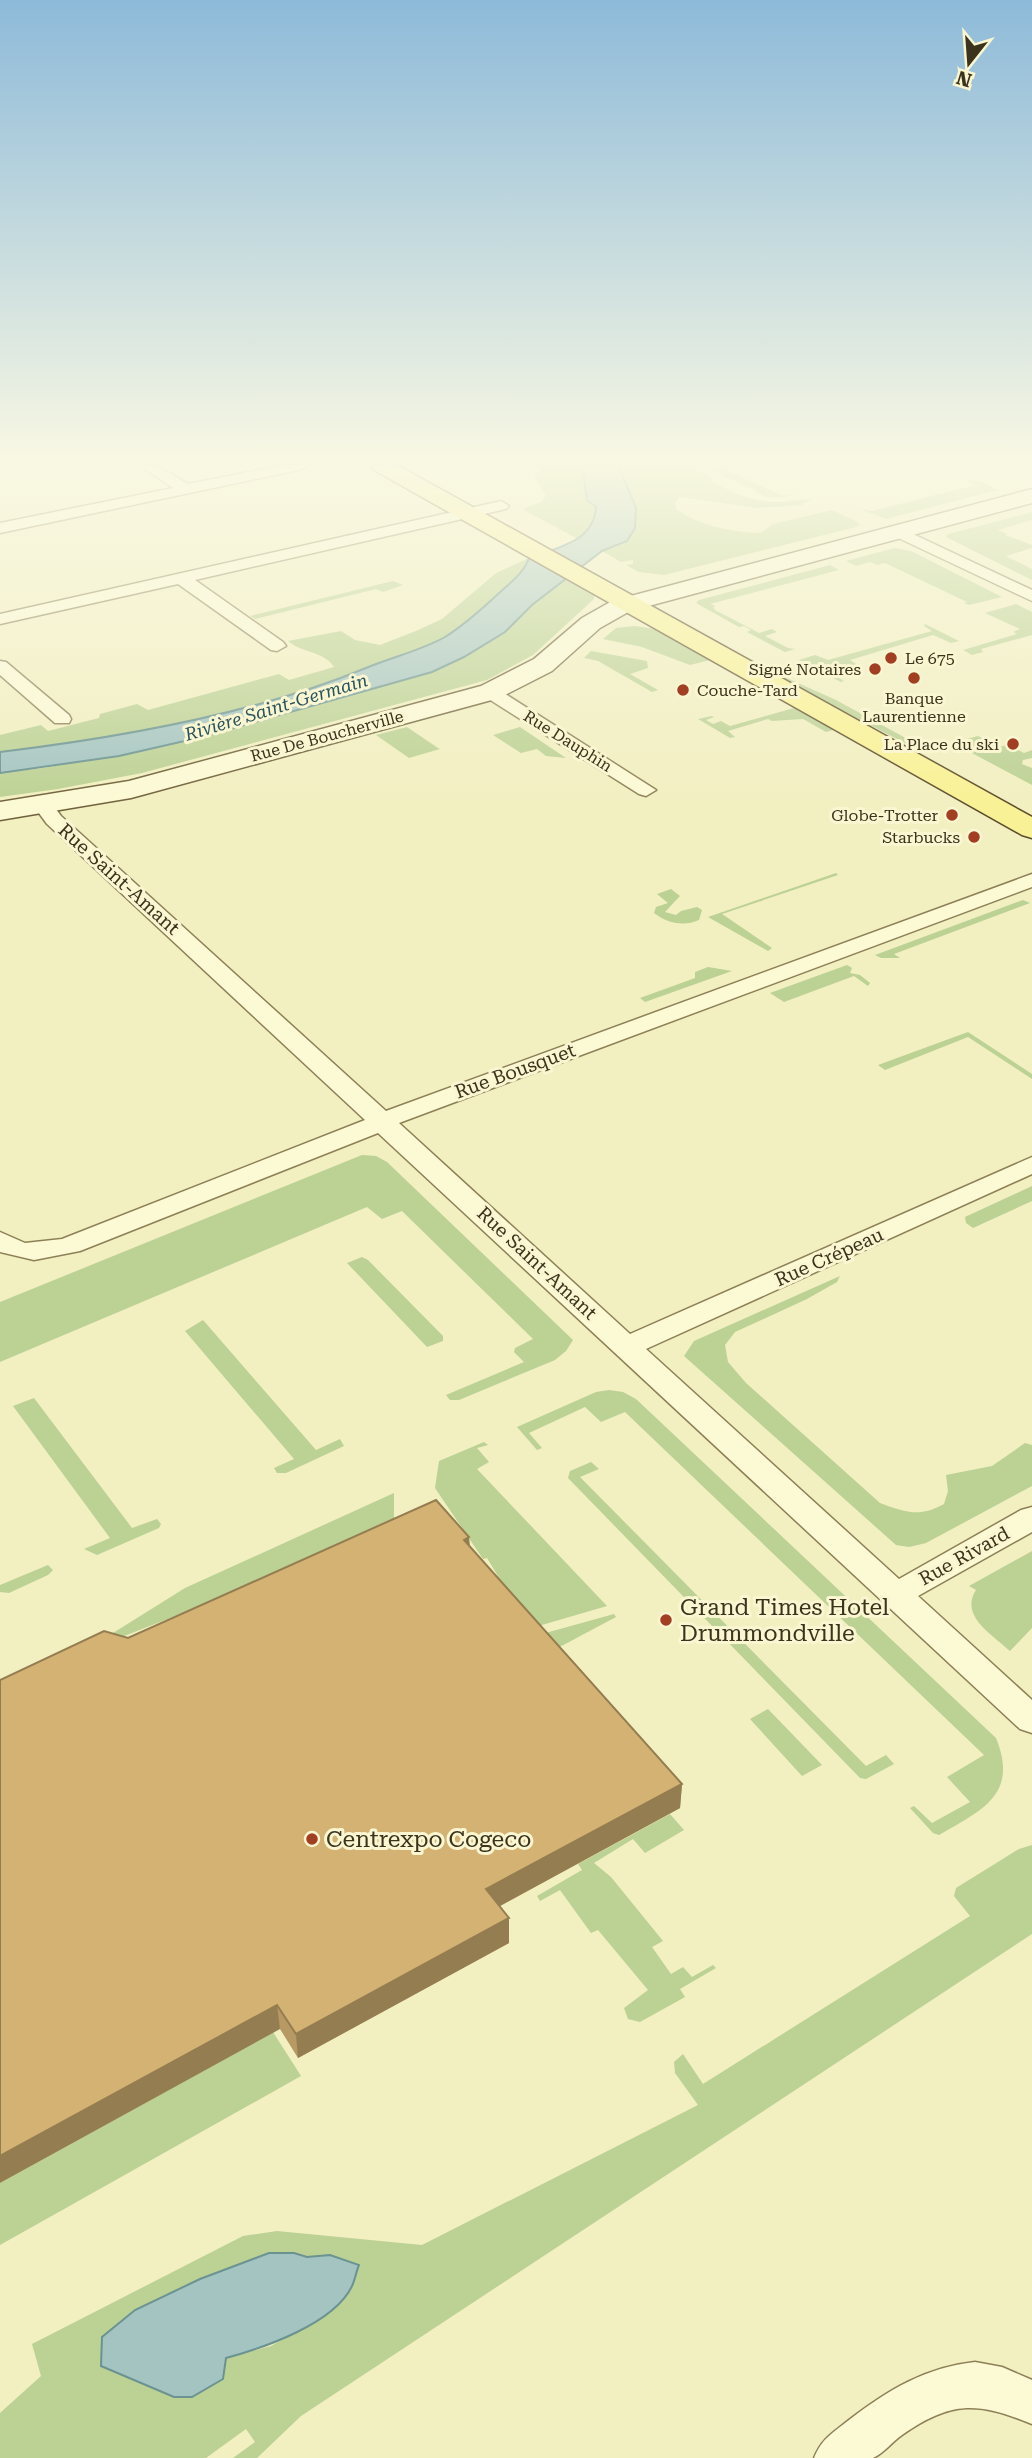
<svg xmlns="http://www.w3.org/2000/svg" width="1032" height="2458" font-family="'Roboto Serif',serif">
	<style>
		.green { fill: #bcd194; fill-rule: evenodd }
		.water { fill: #a4c4c2; stroke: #6a9392; stroke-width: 2 }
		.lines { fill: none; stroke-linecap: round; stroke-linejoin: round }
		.street-casing { stroke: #8d8057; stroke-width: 3 }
		.secondary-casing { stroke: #6f613a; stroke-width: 3 }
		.primary-casing { stroke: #5b4c2b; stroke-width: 3 }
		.street { fill: #fcf9d5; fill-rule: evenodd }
		.secondary { fill: #fcf9d5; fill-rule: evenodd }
		.primary { fill: #f9f195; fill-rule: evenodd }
		.wall { fill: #b69963 }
		.shaded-wall { fill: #947d50 }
		.building { fill: #d4b273; stroke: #947d50; stroke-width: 2 }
		.poi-dot { fill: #a23e21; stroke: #f9f6d1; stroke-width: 2.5 }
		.labels { text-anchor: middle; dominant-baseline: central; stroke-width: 6; stroke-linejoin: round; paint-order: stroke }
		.far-poi-label { font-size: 16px; fill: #3c331c; stroke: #f9f6d1; text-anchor: end }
		.far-street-label { font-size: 16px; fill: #3c331c; stroke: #f9f6d1 }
		.far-water-label { font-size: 18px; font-style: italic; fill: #2a545d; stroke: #f9f6d1 }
		.street-label { font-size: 19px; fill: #3c331c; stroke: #f9f6d1 }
		.near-poi-label { font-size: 23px; fill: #3c331c; stroke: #f9f6d1; text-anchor: start }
	</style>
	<rect width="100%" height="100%" fill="#f2efc1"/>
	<path class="green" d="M526 465H582L587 500 596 507C595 522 591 530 578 539L522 509 541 502 546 496 534 476 540 471 536 466Z
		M618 465H685L712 477V482C733 493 754 502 778 502 790 502 800 498 812 500L802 504 804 505 757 508 679 497 675 503 677 510C701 526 732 532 761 533L773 524 832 510 858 522 860 526 664 575 639 572 626 565 633 564V560L621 562 602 551 616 547 636 508Z
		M733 466 735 467 727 470 783 496 796 494C781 498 770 500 756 492L758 491 709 470Z
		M972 480 980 481 998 490 886 519 860 509 872 511 976 485 967 481Z
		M1032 512V520L998 530 1007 534 1005 535 1032 545V548L1006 556 1032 569V580L946 537 948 534Z
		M895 548 911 551 1002 597 969 605 964 603 967 602 885 563 877 565 870 562 856 566 846 561Z
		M529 558C524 573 510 583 498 594 482 609 464 625 445 637 420 651 392 657 366 668 258 713 116 738 0 752V735L41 725 48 731 99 718 100 714 137 704 148 710 279 674 289 680 334 667C324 651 302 653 288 641L341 631 355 640 380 645 416 631 442 619 496 573Z
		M830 565 839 570 710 604 716 606 713 607 715 610 759 633 772 629 777 632 765 636 788 648 795 649 785 652 747 632 751 630 744 626 739 627 696 603 699 600Z
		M565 579 594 595V599L533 655 487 680 142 773 58 789 0 797V773L44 768 202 737 432 672 464 657 505 632 532 605Z
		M393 581 403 585 383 592 376 589 255 619 250 616Z
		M1016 604 1032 612V635L981 649 983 652 972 655 963 650 1017 634 1013 632 1020 629 985 613Z
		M925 624 959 641 951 643 933 635 850 660 858 665 831 673 844 681 841 682 799 660 815 655 828 660 932 631 924 626Z
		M635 626 655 629 710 660 690 665 642 647 603 639 616 628Z
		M591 651 647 661 648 668 630 674 658 690 652 692 598 661 584 658Z
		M778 674 836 700 924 748 918 750 774 675Z
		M794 708 833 730 826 732 803 719 772 721 768 719 728 731 735 737 730 738 698 719 712 716 714 717 706 720 713 724 721 721 730 726Z
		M407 727 438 748 440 749 409 758 376 735Z
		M520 727 566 758 546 756 537 749 521 753 493 735Z
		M978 736 999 747 1009 745 1024 753 1032 750V758L1023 760 1022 764 1032 768V785L953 743Z
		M836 873 838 875 722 914 772 948 768 951 708 917Z
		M671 889 680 896 665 912 676 915 681 911 697 907 702 910 699 920C683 927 667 923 654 913L656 907 668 903 657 894Z
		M1023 900 1030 903 894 954 900 958H881L875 955Z
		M847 965 852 968 850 973 860 975 870 983 868 986 854 976 784 1002 770 993Z
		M708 967 732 971 645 1002 640 998 695 978V972Z
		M968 1032 1032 1074V1079L968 1037 885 1070 878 1065Z
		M362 1155 376 1156 387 1162 573 1340 566 1351 555 1360 459 1400H450L446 1395 524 1362 514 1352 515 1348 533 1339 402 1211 382 1219 367 1207 0 1362V1302Z
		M1032 1186V1201L973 1228 966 1223 965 1217Z
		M362 1257 368 1260 443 1336V1341L427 1347 347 1263Z
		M840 1276 837 1282 807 1299 735 1332 725 1345 728 1362 746 1383 880 1503C905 1512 919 1518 944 1504L948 1491 946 1475 992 1466 1025 1443 1032 1445V1486L926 1543 909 1547 896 1545 684 1356 694 1341Z
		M203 1320 316 1450 340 1439 344 1446 286 1473H277L274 1468 294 1459 185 1331Z
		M609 1390 623 1392 636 1399 996 1738C1019 1795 982 1810 939 1835L933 1833 910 1808 914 1806 932 1823 970 1802 947 1777 984 1755 625 1412 601 1422 585 1407 529 1433 542 1448 537 1450 517 1427 596 1392Z
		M34 1398 132 1528 157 1519 161 1524 159 1528 97 1555 84 1549 110 1538 13 1406Z
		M484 1442 488 1445 477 1448 489 1462 477 1469 607 1606 535 1627 516 1606 487 1558 483 1559 435 1488 439 1461Z
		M591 1462 599 1469 580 1477 866 1766 886 1755 894 1764 866 1779 860 1778 568 1478 570 1471Z
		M394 1493V1530L81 1653 185 1588Z
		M1032 1551V1628L1010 1651C993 1635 959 1616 976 1590L969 1586Z
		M48 1565 53 1570 48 1575 9 1593 0 1592V1585Z
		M614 1614 616 1617 554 1650 542 1634Z
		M768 1709 822 1765 802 1776 750 1719Z
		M670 1814 684 1830 645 1853 633 1839 594 1863 611 1877 663 1941 652 1947 671 1974 683 1967 692 1977 713 1965 716 1968 680 1989 685 1997 640 2022 628 2019 624 2008 648 1990 598 1930 591 1933 560 1890 540 1901 537 1896 582 1870 578 1864Z
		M1032 1845V1934L301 2416 257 2458H233L255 2442 246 2429 206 2458H0V2413L41 2376 32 2344 243 2236 277 2231 422 2245 698 2105 675 2073 674 2062 683 2054 703 2084 970 1916 954 1896 956 1888 1019 1849ZM294 2253 307 2257 330 2255 328 2313 271 2346 226 2358 174 2397 101 2366Z
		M273 2032 301 2076 0 2245V2183Z"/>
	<path class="water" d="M582 465H618L636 508 635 528 627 541 602 551 532 605 505 632 464 657 432 672 202 737 119 756 0 773V752C116 738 258 713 366 668 392 657 420 651 445 637 464 625 482 609 498 594 510 583 524 573 529 558 558 547 594 542 596 507L587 500Z
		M269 2253H294L307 2257 330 2255 359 2265C356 2272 355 2280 352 2286 334 2324 263 2348 226 2358L223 2379 192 2397H174L101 2366 102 2337 135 2310 200 2279Z"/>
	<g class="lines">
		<g class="street-casing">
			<path id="street" d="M140 465H156L188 484 284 465H310L303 469 0 533V523L173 488Z
				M501 501 509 506 506 509 195 580 283 642 286 646 277 651 271 650 178 584 0 624V614Z
				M896 526 1032 590V601L890 534 888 531 890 528Z
				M0 661 6 662 69 715 71 719 69 723H55L0 675Z
				M490 687 496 688 656 790 646 796 639 794 484 696 481 692Z
				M43 799 50 801 61 816 386 1111 1032 874V887L399 1123 630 1334 1032 1157V1174L646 1349 899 1579 1021 1510 1032 1507V1532L918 1596 1032 1700V1733L1020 1729 378 1133 80 1251 34 1260 0 1252V1232L25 1243 62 1239 365 1120 47 824 33 805 36 801Z
				M975 2362 1002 2367 1032 2380V2424C978 2402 952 2400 902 2435 893 2441 883 2454 873 2458 861 2458 828 2458 814 2458 822 2438 833 2433 849 2420 888 2390 926 2367 975 2362Z"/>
		</g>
		<g class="secondary-casing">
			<path id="secondary" d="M1032 489V503L630 611 600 628 552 671 499 698 131 798 0 820V802L129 781 481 686 534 659 582 618 612 601Z"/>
		</g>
		<g class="primary-casing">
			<path id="primary" d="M371 465H397L1032 817V838L1022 835 374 470Z"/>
		</g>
		<use href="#street" class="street"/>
		<use href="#secondary" class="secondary"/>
		<use href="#primary" class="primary"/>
	</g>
	<path class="wall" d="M469 1537 470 1546 682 1784 680 1808 500 1906 509 1943 298 2058 280 2029 128 1638Z"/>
	<path class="shaded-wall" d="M469 1537 470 1561 464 1540Z
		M682 1784 680 1808 487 1913 486 1889Z
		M509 1918V1943L298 2058 296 2034Z
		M277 2005 280 2029 0 2183V2156Z"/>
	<path class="building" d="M436 1500 469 1537 464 1540 682 1784 486 1889 509 1918 296 2034 277 2005 0 2156V1680L104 1631 128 1638Z"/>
	<linearGradient id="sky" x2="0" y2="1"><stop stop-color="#8dbad9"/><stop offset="0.57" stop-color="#f9f8e3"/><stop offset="1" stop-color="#f9f8e3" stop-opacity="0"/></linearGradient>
	<rect width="1032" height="809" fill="url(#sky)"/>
	<g class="poi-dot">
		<circle cx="891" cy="658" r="7"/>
		<circle cx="875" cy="669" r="7"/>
		<circle cx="914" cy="678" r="7"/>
		<circle cx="683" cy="690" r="7"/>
		<circle cx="1013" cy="744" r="7"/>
		<circle cx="952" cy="815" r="7"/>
		<circle cx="974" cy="837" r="7"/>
		<circle cx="666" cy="1620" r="7"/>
		<circle cx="312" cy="1839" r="7"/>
	</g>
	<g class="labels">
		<g class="far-poi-label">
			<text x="905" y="658" text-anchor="start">Le 675</text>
			<text x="861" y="669">Signé Notaires</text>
			<text x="697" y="690" text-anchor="start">Couche-Tard</text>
			<text x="914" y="698" text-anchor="middle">Banque<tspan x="914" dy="18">Laurentienne</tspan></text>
			<text x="999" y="744">La Place du ski</text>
			<text x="938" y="815">Globe-Trotter</text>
			<text x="960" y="837">Starbucks</text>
		</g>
		<g class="far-street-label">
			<text transform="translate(327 736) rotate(-15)">Rue De Boucherville</text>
			<text transform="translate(568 741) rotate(32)">Rue Dauphin</text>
		</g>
		<g class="far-water-label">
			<text transform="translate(276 707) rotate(-17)">Rivière Saint-Germain</text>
		</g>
		<g class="street-label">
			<text transform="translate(119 879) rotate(42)">Rue Saint-Amant</text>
			<text transform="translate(515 1071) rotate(-20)">Rue Bousquet</text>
			<text transform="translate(829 1257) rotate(-24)">Rue Crépeau</text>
			<text transform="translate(537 1263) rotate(43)">Rue Saint-Amant</text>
			<text transform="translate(964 1556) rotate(-29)">Rue Rivard</text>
		</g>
		<g class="near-poi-label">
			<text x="680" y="1607">Grand Times Hotel<tspan x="680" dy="26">Drummondville</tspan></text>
			<text x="326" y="1839">Centrexpo Cogeco</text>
		</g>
	</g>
	<g transform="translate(969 63) rotate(197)" stroke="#f9f6d1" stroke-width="5" paint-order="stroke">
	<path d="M0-5L12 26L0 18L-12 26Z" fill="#3c331c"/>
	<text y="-10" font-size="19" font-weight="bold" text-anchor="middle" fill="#3c331c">N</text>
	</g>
</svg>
